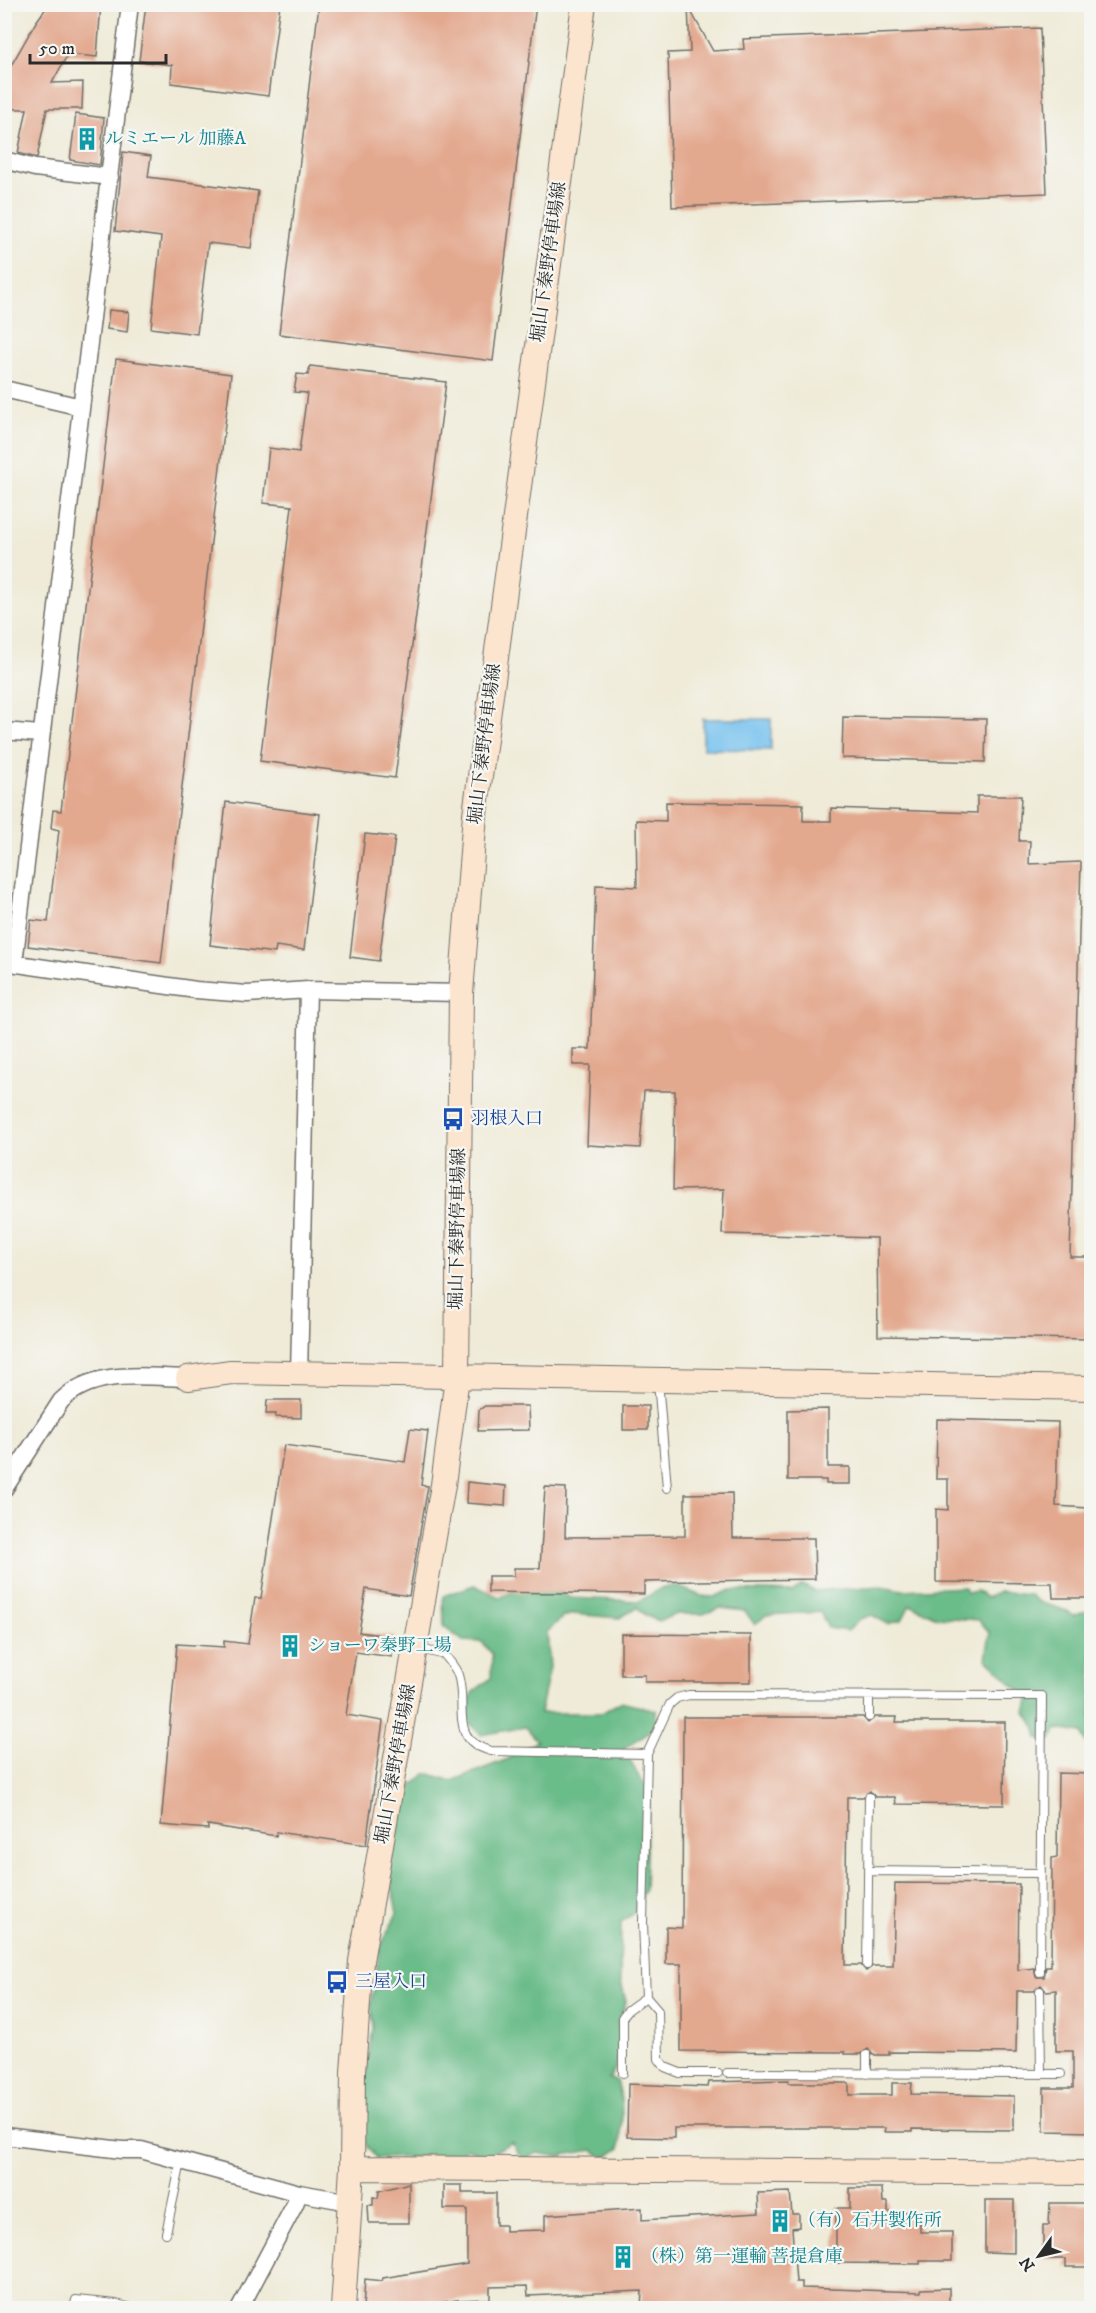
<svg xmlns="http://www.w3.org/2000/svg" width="1096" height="2313" font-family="'IM FELL DW Pica','Noto Serif JP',serif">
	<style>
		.forest { fill: #6abc89; stroke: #4a745a; stroke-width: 1.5 }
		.water { fill: #74c1ee; stroke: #50768c; stroke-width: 1.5 }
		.building { fill: #e3a98f }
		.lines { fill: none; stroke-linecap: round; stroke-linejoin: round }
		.lane-casing { stroke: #706e68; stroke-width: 10 }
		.street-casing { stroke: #706e68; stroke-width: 19 }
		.secondary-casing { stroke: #706e68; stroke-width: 26 }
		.lane { stroke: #fff; stroke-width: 8 }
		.street { stroke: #fff; stroke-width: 16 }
		.secondary { stroke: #fce5cf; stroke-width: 24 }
		.labels { text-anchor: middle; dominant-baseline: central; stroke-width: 4.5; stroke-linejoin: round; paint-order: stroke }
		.culture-label { font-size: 18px; fill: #0d838f; stroke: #f6f6f2; text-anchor: start }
		.street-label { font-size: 18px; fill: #2b2b2b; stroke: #f6f6f2 }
		.transit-label { font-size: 18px; fill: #164399; stroke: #f6f6f2; text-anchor: start }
	</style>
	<rect width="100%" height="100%" fill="#f6f6f2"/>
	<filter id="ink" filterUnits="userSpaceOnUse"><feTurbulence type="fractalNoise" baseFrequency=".0167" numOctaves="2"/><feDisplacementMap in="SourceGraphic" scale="12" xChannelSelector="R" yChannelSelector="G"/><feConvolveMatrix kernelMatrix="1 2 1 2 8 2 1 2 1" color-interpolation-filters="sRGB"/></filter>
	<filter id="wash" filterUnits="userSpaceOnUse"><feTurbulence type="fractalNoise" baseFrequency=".008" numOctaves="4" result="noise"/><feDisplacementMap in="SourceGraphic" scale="24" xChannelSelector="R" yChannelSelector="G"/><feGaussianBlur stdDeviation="1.35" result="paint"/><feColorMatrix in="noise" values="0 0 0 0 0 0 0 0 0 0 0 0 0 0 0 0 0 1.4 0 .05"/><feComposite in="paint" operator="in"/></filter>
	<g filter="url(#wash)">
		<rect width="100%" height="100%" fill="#efebd8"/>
		<path class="forest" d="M474 1585 499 1597 520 1590H553L571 1598 640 1601 663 1587 676 1586 702 1596 714 1597 731 1590 792 1592 802 1585 815 1591 881 1586 903 1590 965 1587 967 1593 976 1591 987 1598C1002 1586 1012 1595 1030 1595 1041 1608 1059 1603 1074 1616L1091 1609V1752L1082 1733 1057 1729 1051 1740 1038 1738 1036 1728 1026 1712 1030 1695C1011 1688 1003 1672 986 1659L990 1633 979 1620 937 1617 910 1605 902 1620 888 1624 872 1615 860 1619 848 1631 828 1628 820 1612 766 1615 755 1625 745 1611 720 1608 703 1614H677L659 1621 645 1615 637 1607 620 1618 573 1614 563 1617 547 1632 550 1667 540 1713H602L620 1702 656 1710 657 1726 624 1749 640 1779 651 1790 647 1826 645 1889 635 1912 621 1922 620 1977 626 2002 618 2023 622 2045 616 2067 609 2079 617 2081C624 2101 622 2127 620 2148L605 2158 593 2150 556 2156 537 2153 523 2160 511 2142 486 2157 467 2147 459 2156 376 2158 367 2147 361 2130 365 2074 373 2029 371 2003 380 1948 397 1913 389 1869 406 1791 427 1773 452 1781 508 1759 537 1741 525 1727 481 1735 466 1719 472 1693 491 1678 492 1654 482 1642 463 1641 444 1627 443 1596Z"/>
		<path class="water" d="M703 719H771V750L703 749Z"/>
		<g id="blocks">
			<path class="building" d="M49 4H101L97 57 68 54 52 83 83 82 82 109H47L37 158 18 153 27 109H4V78L36 22Z
				M146 4H280L268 96 171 83 172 65 139 61Z
				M319 4H536L493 361 279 334Z
				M688 6 713 51 744 49 743 39 1040 28 1047 193 672 207 668 53 690 52Z
				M76 114 104 118 100 165 70 160Z
				M123 152 151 156 148 177 258 191 251 248 208 243 197 334 151 328 161 237 115 231Z
				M109 310 129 312 127 332 107 329Z
				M116 359 231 374 161 963 28 946 31 920 48 922 59 830 51 828 53 810 61 811Z
				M310 366 446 382 395 778 260 761 292 506 263 503 269 448 299 452 307 393 294 392 297 374 308 375Z
				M843 717 986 719 985 762 842 758Z
				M977 796H1021L1019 841H1030L1029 864 1081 862 1070 1257H1092V1339L878 1336 877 1238 722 1234 724 1189 673 1190 675 1091H644L640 1148 587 1145 590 1065H573V1049H590L596 885 637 887 636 820 666 821V802L803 804V821H831V808L977 813Z
				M226 802 320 814 304 950 276 946 275 953 210 945Z
				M365 834 395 837 379 961 350 957Z
				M267 1400H301V1418L275 1417 276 1414H266Z
				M485 1406H528L529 1430 478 1431 479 1410Z
				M623 1406H648V1430H623Z
				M828 1409V1467H850V1484H826V1480H788V1410Z
				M937 1419 1058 1422 1056 1506 1088 1508V1526H1092V1598H1053L1052 1583 936 1582V1509L948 1510V1479H936Z
				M410 1429 428 1431 421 1485 428 1486 409 1596 366 1589 359 1632 395 1637 392 1657 356 1652 346 1715 383 1721 366 1845 277 1832 276 1836 208 1825V1829L161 1825 177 1644 224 1647V1641L248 1644 255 1598H261L284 1445 405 1462Z
				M467 1482 506 1486 505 1506 466 1503Z
				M545 1487 566 1488 565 1537 685 1536V1494L732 1493 733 1538H814L815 1579 644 1582V1594L488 1592V1576H514V1568H540Z
				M621 1634 751 1635V1682H645V1675H621Z
				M683 1717H863L868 1723 875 1717H897L896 1722H1005L1004 1805 896 1804 895 1797H875L870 1791 863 1797H847L845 1965H861L866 1971 873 1966H893L895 1883 1019 1884 1018 1970 1034 1968 1036 1977H1044L1046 1967H1051L1052 1858 1057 1857 1058 1773 1092 1774V2132L1044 2131V2088H1073V2051H1056V1990L1046 1991 1041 1985 1034 1991H1017L1016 2053 889 2052V2055H873L868 2049 861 2054H845V2052L681 2051V1964H666V1927L682 1928Z
				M789 2080 788 2083H849V2095H892V2083H912L911 2094 1014 2096V2130L912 2129V2132H884L885 2128H674V2138L627 2137 628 2084 708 2087 709 2082Z
				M409 2183V2223H369L368 2205H373V2197L378 2198 379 2191Z
				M444 2185H462V2193H496V2225H505V2231L545 2230V2215L642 2208V2220L759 2213 758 2193 790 2192 792 2214H799V2227L792 2228 796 2282H802V2288L921 2292V2289L949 2288V2303L897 2305V2308H641L642 2291 528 2296 527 2286 490 2287V2299L457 2300 404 2308H363L365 2279 382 2281 383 2278 467 2264V2209H444Z
				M850 2188H882L883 2202H888V2212H920V2232H952V2261H920V2264L836 2263V2208H850Z
				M985 2200H1014V2253L985 2252Z
				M1050 2203H1092V2267H1066V2259H1043V2225H1049Z"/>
		</g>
	</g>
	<g filter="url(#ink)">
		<use href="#blocks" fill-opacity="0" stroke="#706e68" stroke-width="1.5"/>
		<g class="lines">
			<g class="lane-casing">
				<path id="lane" d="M658 1381 667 1488
					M416 1648 445 1655C449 1661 456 1668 458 1675 468 1706 448 1740 491 1751L647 1754
					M869 1695V1717
					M868 1871 1041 1873
					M867 1965 869 1797
					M1040 1991 1041 2074
					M867 2055V2074
					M623 2073V2016L628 2010 646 1997
					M718 2073H680L665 2067 659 2059 658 2011 646 1997 643 1923 647 1754 670 1704 677 1698 689 1695 1042 1696 1040 1972
					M727 2073 1061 2074
					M166 2233 181 2162
					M74 2308 76 2300 116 2304 132 2308"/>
			</g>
			<g class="street-casing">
				<path id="street" d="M4 160 35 168 110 177
					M4 389 81 407
					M4 731 40 734
					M4 962 196 990 247 994 308 990 461 993
					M14 963 130 4
					M299 1374 308 990
					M4 1489 61 1401C94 1368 145 1377 188 1378
					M4 2136 122 2150H141L299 2193 350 2202
					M240 2308 295 2204 299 2193"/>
			</g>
			<g class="secondary-casing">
				<path id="secondary" d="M188 1378 231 1372 1092 1388
					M352 2168 1092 2173
					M343 2308 352 2168 353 2072 361 1961 443 1485 457 1377 461 993 475 814 584 4"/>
			</g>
			<use href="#lane" class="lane"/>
			<use href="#street" class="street"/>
			<use href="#secondary" class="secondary"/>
		</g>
	</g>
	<defs>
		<g id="building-bare" transform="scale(1.8)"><path d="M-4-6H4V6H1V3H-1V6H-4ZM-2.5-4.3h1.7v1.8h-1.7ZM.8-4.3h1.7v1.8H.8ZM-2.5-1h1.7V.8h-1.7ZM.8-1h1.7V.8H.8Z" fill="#0f9aa8" stroke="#f6f6f2" stroke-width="2.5" paint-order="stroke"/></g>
		<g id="bus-bare" transform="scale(1.8)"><path d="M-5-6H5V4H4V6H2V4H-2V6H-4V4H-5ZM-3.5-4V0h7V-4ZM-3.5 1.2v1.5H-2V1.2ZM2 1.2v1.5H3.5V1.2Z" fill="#1a4fb4" stroke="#f6f6f2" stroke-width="2.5" paint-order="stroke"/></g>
	</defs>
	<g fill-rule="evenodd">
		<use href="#building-bare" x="87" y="139"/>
		<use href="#bus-bare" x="453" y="1119"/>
		<use href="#building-bare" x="290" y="1646"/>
		<use href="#bus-bare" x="337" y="1982"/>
		<use href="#building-bare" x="780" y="2221"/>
		<use href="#building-bare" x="623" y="2257"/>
	</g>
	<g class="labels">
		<g class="culture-label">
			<text x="105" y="139">ルミエール 加藤A</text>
			<text x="308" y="1646">ショーワ秦野工場</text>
			<text x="798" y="2221">（有）石井製作所</text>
			<text x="641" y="2257">（株）第一運輸 菩提倉庫</text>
		</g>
		<g class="street-label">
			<text transform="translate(549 262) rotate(-82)">堀山下秦野停車場線</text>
			<text transform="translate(485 744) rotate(-83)">堀山下秦野停車場線</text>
			<text transform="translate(458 1229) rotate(-89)">堀山下秦野停車場線</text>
			<text transform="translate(396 1764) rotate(-80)">堀山下秦野停車場線</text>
		</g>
		<g class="transit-label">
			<text x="471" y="1119">羽根入口</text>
			<text x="355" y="1982">三屋入口</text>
		</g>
	</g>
	<rect width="1096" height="2313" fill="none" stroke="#f6f6f2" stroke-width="24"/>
	<g transform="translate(1039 2256) rotate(236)" stroke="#f6f6f2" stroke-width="4.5" paint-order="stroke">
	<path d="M0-4.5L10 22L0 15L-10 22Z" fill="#2b2b2b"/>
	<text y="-9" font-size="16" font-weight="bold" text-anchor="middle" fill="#2b2b2b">N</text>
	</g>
	<path d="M30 54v9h136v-9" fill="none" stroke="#2b2b2b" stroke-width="3"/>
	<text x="39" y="54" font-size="18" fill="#2b2b2b" stroke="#f6f6f2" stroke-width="4.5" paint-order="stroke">50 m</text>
</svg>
